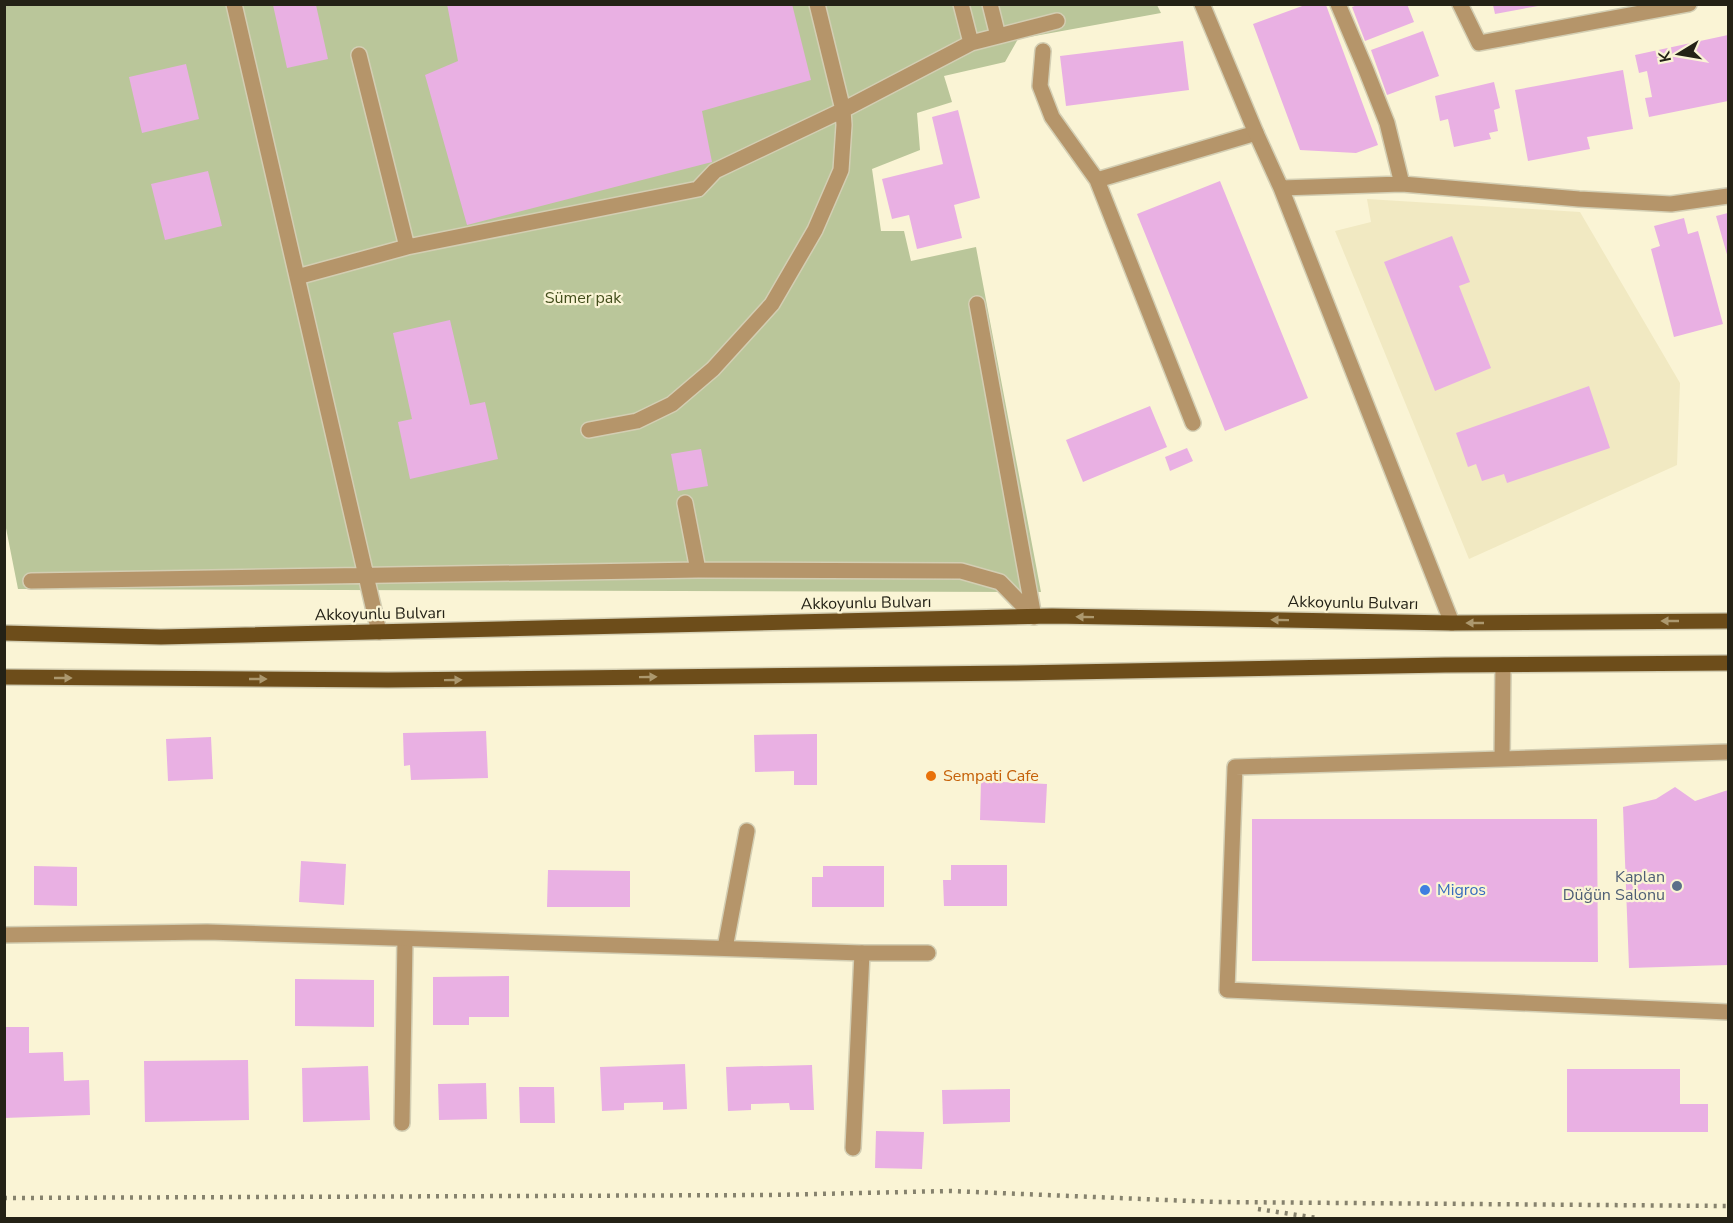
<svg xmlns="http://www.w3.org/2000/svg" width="1733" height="1223" font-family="'Nunito Sans',sans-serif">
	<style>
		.built { fill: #f1e9c2 }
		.green { fill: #bac69a }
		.building { fill: #e9b0e3 }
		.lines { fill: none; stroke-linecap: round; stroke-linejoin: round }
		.service-casing { stroke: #d3ceb3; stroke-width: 18 }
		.minor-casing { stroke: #d3ceb3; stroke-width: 18 }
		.primary-casing { stroke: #d3ceb3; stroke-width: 18 }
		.service { stroke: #b5956a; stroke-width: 15 }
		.minor { stroke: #b5956a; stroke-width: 15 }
		.primary { stroke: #6d4d1a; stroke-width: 15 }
		.rail { stroke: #86826d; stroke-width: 4.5; stroke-dasharray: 3 6; stroke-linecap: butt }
		.oneway { fill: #ac986e }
		.food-dot { fill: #e8710a; stroke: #faf4d5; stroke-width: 2 }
		.service-dot { fill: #5c6f8a; stroke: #faf4d5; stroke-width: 2 }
		.shop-dot { fill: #3f7fe0; stroke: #faf4d5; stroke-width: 2 }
		.labels { text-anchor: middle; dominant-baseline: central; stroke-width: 4.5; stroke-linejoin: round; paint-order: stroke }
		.park-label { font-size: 16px; fill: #434e1c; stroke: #faf4d5 }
		.street-label { font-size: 16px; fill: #242216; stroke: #faf4d5 }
		.food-label { font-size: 16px; fill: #c56008; stroke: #faf4d5; text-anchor: start }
		.service-label { font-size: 16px; fill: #4e5e75; stroke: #faf4d5; text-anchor: end }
		.shop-label { font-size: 16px; fill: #366cbe; stroke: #faf4d5; text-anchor: start }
	</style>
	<rect width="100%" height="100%" fill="#faf4d5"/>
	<path class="built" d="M1367 199 1580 212 1680 383 1677 465 1469 559 1335 231 1371 222Z"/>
	<path class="green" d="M4 5H1157L1161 13 1018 39 1005 62 944 76 952 102 917 113 920 150 872 169 881 231H904L911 261 976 247 1041 592 18 589 4 518Z"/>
	<path class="building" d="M447 4H792L811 80 702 111 712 162 467 225 425 75 458 61Z
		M1360 4H1407L1414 22 1365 41 1352 7Z
		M273 5H316L328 59 287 68Z
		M1305 5H1326L1378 145 1356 153 1300 150 1253 24Z
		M1493 5H1538V6L1495 14Z
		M1423 31 1439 76 1387 95 1371 50Z
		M1728 35V101L1649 117 1645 98 1652 97 1647 71 1639 73 1635 55Z
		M1183 41 1189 90 1066 106 1060 56Z
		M186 64 199 119 142 133 129 77Z
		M1623 70 1633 129 1587 137 1590 149 1528 161 1515 90Z
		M1494 82 1500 108 1494 110 1498 131 1489 133 1491 139 1454 147 1448 119 1440 121 1435 96Z
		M958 110 980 198 954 205 962 238 917 249 909 215 892 219 882 179 943 164 932 117Z
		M208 171 222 226 165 240 151 184Z
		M1220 181 1308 398 1225 431 1137 214Z
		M1728 213V258L1716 216Z
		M1684 218 1688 234 1698 231 1723 324 1674 337 1651 249 1660 246 1654 226Z
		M1452 236 1470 282 1459 286 1491 368 1435 391 1384 262Z
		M450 320 470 405 485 402 498 459 410 479 398 422 412 419 393 333Z
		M1589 386 1610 448 1507 483 1504 474 1482 481 1476 464 1468 467 1456 433Z
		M1150 406 1167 447 1083 482 1066 440Z
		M1187 448 1193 461 1170 471 1165 457Z
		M701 449 708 486 678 491 671 454Z
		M486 731 488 778 411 780 410 765 404 766 403 733Z
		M817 734V785H794V771L755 772 754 735Z
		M211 737 213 779 168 781 166 739Z
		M981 781 1047 784 1045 823 980 820Z
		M1675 787 1695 801 1728 790V965L1629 968 1623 807 1656 799Z
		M1252 819H1597L1598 962 1252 961Z
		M301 861 346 864 344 905 299 902Z
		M951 865H1007V906H944L943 880H951Z
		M34 866 77 867V906L34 905Z
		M823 866H884V907H812V877H823Z
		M548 870 630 871V907H547Z
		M509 976V1017H469V1025H433V977Z
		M295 979 374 980V1027L295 1026Z
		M4 1027H29V1053L63 1052 64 1081 89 1080 90 1115 4 1118Z
		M248 1060 249 1120 145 1122 144 1061Z
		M685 1064 687 1109 663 1110V1102L624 1103V1110L602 1111 600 1067Z
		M812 1065 814 1110H790L789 1103 751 1104V1110L728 1111 726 1067Z
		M368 1066 370 1120 303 1122 302 1068Z
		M1567 1069H1680V1104H1708V1132H1567Z
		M486 1083 487 1119 439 1120 438 1084Z
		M519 1087H554L555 1123H520Z
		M1010 1089V1122L943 1124 942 1090Z
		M876 1131 924 1132 922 1169 875 1168Z"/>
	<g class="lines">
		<g class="service-casing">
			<path id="service" d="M234 4 379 632
				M961 4 971 43
				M990 4 998 36
				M1043 51 1040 86 1052 117 1097 180 1193 423
				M359 55 407 247
				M1097 180 1256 133
				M297 277 407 247 698 189 715 171 843 110 971 43 1057 21
				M977 304 1034 617
				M589 430 637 421 672 404 713 369 772 304 815 230 841 170 844 125 843 110 817 4
				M685 503 698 570
				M31 581 698 570 961 571 1000 582 1034 617
				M1728 752 1235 767 1227 990 1728 1012
				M1502 759 1503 665
				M725 948 747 831
				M402 1123 405 939
				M853 1148 862 953"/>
		</g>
		<g class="minor-casing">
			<path id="minor" d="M1202 4 1256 133 1281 188 1452 623
				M1338 4 1366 70 1387 123 1402 184
				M1460 4 1479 43 1689 4
				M1281 188 1402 184 1579 199 1671 204 1728 196
				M4 935 207 932 862 953H928"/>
		</g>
		<g class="primary-casing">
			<path id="primary" d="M4 633 161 637 1052 616 1452 623 1728 621
				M4 677 388 680 1015 673 1445 665 1728 663"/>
		</g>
		<use href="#service" class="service"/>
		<use href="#minor" class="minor"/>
		<use href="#primary" class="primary"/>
		<path class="rail" d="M4 1198 772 1195 949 1191 1216 1202 1728 1206
			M1258 1209 1317 1218"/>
	</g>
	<defs><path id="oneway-solid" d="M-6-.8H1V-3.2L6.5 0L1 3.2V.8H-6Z" transform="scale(1.5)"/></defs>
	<g class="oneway">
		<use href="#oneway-solid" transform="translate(1085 617) rotate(-179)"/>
		<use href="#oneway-solid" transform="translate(1280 620) rotate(-179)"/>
		<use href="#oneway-solid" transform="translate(1670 621) rotate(180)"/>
		<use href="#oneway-solid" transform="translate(1475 623) rotate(180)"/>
		<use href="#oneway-solid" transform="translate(648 677) rotate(-1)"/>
		<use href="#oneway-solid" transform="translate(63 678)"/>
		<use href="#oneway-solid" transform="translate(258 679)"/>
		<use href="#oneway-solid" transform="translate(453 680) rotate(-1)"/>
	</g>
	<circle class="food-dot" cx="931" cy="776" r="6"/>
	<circle class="service-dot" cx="1677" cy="886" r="6"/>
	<circle class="shop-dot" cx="1425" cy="890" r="6"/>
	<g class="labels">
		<g class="park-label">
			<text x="583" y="298">Sümer pak</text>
		</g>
		<g class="street-label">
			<text transform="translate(866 603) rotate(-1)">Akkoyunlu Bulvarı</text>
			<text transform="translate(1353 603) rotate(1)">Akkoyunlu Bulvarı</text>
			<text transform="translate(380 614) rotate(-1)">Akkoyunlu Bulvarı</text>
		</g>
		<g class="food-label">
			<text x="943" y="776">Sempati Cafe</text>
		</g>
		<g class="service-label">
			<text x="1665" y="877">Kaplan<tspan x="1665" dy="18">Düğün Salonu</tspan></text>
		</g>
		<g class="shop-label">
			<text x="1437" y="890">Migros</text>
		</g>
	</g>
	<rect width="1733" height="1223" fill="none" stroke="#242216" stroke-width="12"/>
	<g transform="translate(1679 54) rotate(259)" stroke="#faf4d5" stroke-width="4.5" paint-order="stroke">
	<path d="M0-4.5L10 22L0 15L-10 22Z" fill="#242216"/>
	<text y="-9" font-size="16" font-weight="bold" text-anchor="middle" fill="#242216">K</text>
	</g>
</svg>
